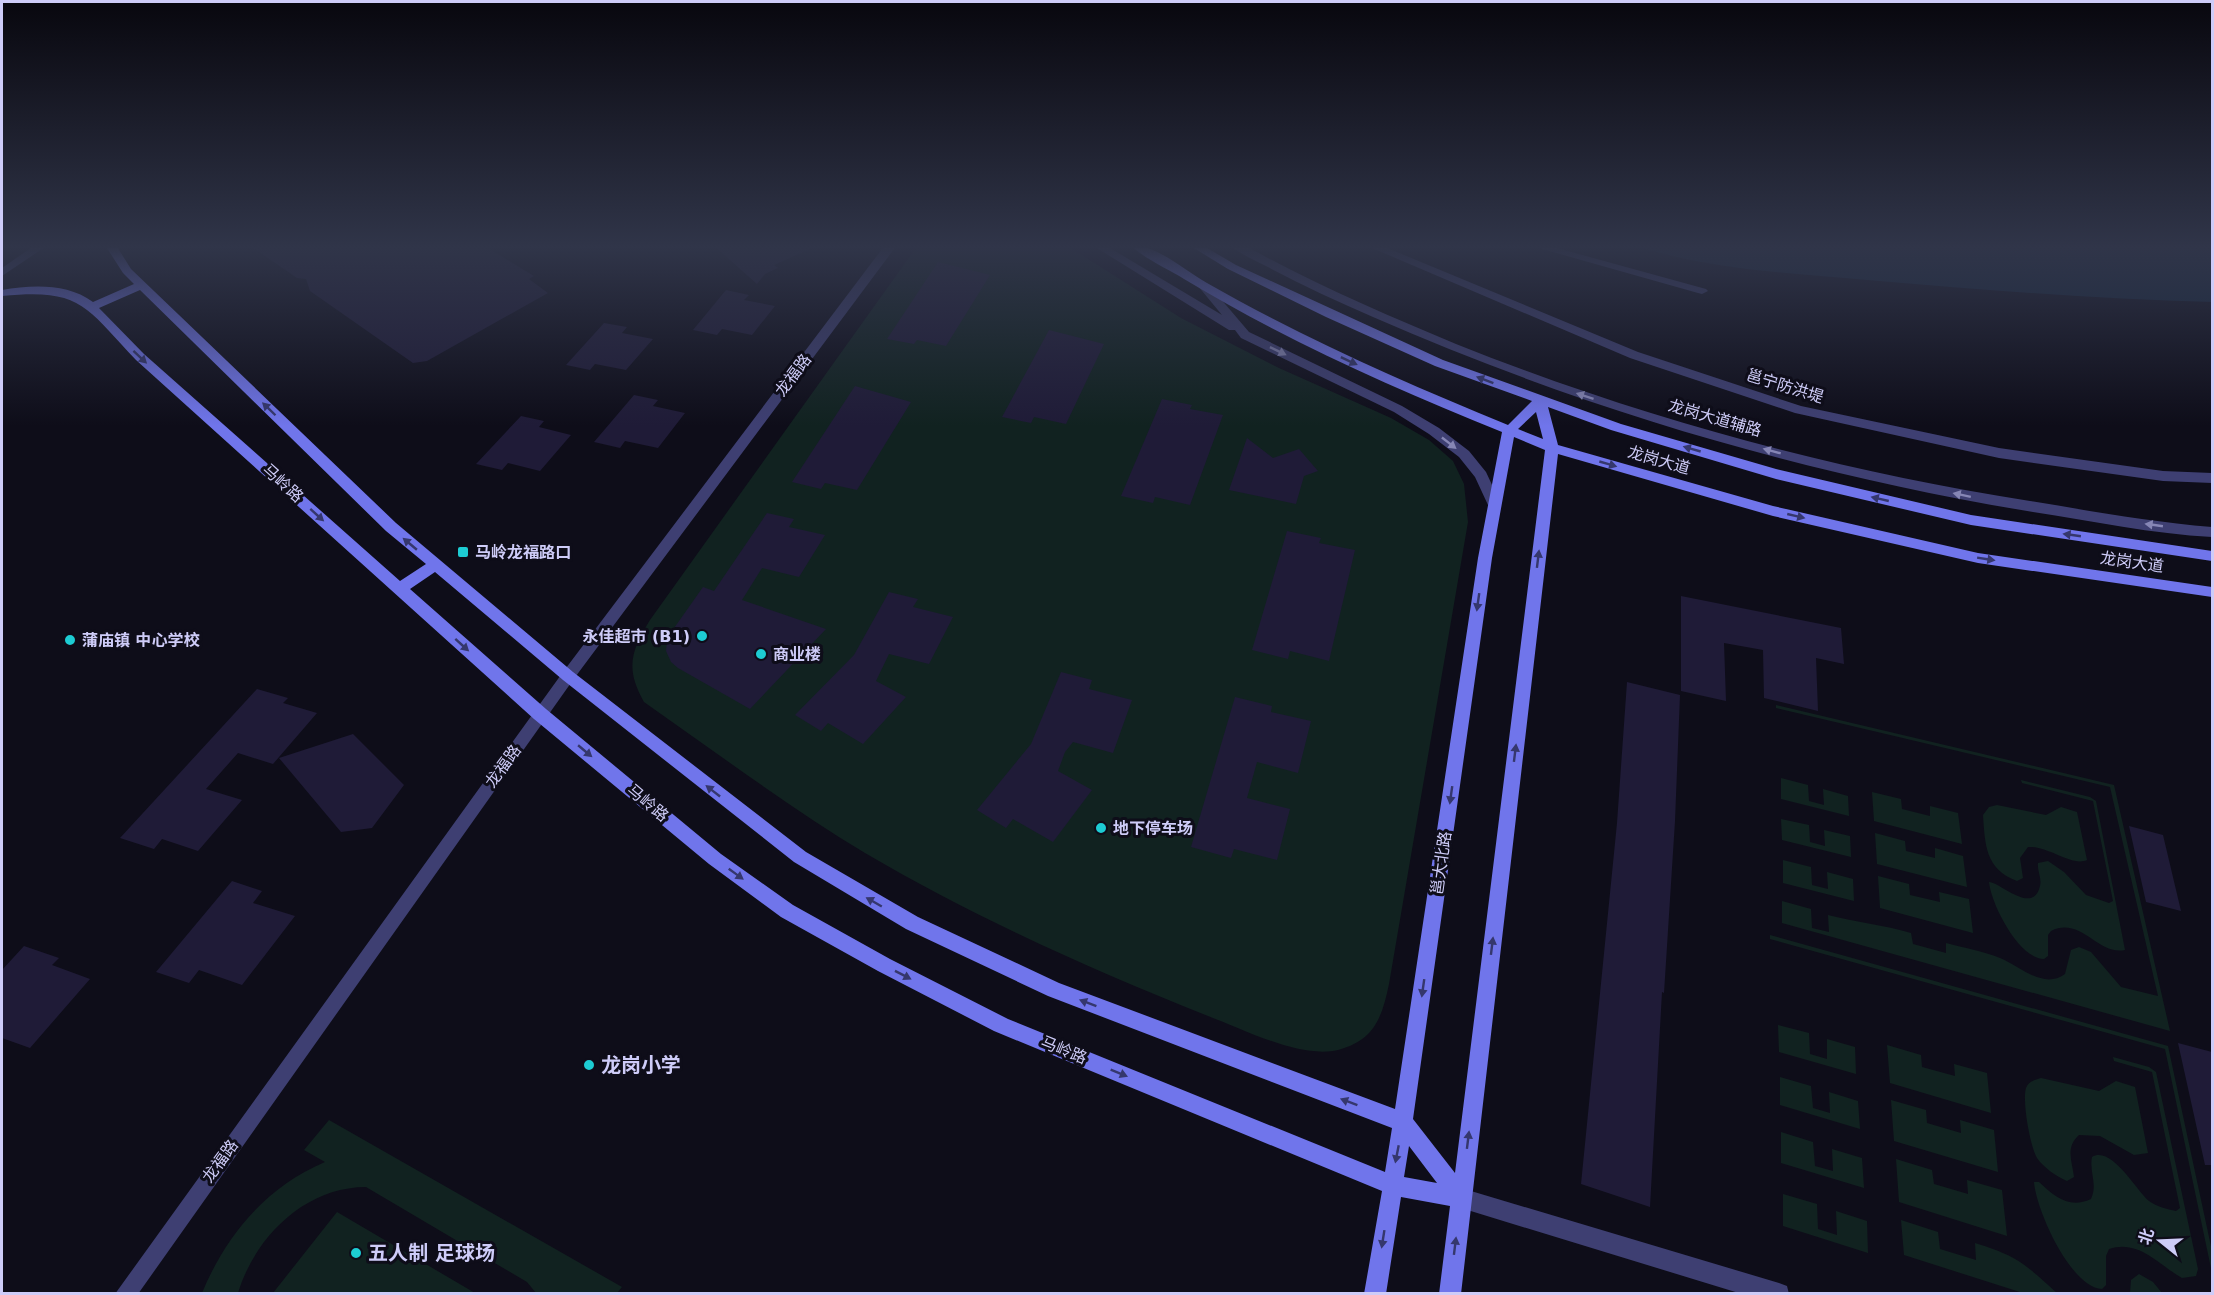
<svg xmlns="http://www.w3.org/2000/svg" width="2214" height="1295" font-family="'DejaVu Sans','Noto Sans SC',sans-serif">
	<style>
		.green { fill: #112220 }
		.water { fill: #13263c }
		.building { fill: #1f1b37 }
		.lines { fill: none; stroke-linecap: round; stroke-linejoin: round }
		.street { fill: #3e3f72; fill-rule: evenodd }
		.secondary { fill: #7075eb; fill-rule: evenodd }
		.oneway { fill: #8686b5 }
		.oneway2 { fill: #35376d }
		.poi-dot { fill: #1dccd3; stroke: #0e0d19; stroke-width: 2 }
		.labels { text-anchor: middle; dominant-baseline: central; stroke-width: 6; stroke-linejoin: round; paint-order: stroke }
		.street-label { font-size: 16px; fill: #ceccf8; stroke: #0e0d19 }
		.poi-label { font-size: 16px; font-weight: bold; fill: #ceccf8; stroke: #0e0d19; text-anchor: start }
		.near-poi-label { font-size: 20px; font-weight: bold; fill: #ceccf8; stroke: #0e0d19; text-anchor: start }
	</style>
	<rect width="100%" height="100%" fill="#0e0d19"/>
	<path class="green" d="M918 245H1066L1181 318 1279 368 1391 418 1429 440 1453 461 1464 484 1468 522 1389 984C1382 1017 1375 1040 1338 1050 1300 1059 1243 1029 1208 1016 1090 969 974 917 865 853 789 807 717 753 644 702 625 668 631 651 650 620Z
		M1776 705 2114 785 2170 1031 1782 923V901L1811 909 1812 928 1829 932 1828 915C1856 922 1884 925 1911 933L1913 944 1946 953V943C1964 948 1983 951 2000 958 2020 966 2043 990 2065 974L2071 950 2079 947 2091 952 2121 987 2158 996 2110 787 1776 708Z
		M1781 778 1808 785 1809 801 1824 805 1823 789 1848 796 1849 816 1781 799Z
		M2021 780 2090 797 2096 801 2125 950C2098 956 2081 916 2051 931L2048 935V956L2044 959C2019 959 1991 904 1989 882 2000 882 2033 916 2040 886 2042 878 2037 871 2038 863L2048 861 2064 872 2086 895 2109 903 2113 901 2093 801 2022 783Z
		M1872 792 1901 799 1902 809 1930 816V806L1958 813 1962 844 1874 821Z
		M1997 805 2046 815 2061 807 2077 812 2087 860C2072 867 2049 846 2028 847L2020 858 2023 878 2017 881C1985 869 1985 844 1983 815L1989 807Z
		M1781 819 1809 825 1810 842 1825 846 1824 830 1850 836 1851 857 1782 840Z
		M1875 833 1905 841 1906 851 1935 858V848L1963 856 1967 887 1877 864Z
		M1783 860 1811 867 1812 885 1828 889 1827 872 1853 879 1854 901 1783 883Z
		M1878 876 1909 884 1910 895 1940 902 1939 892 1969 899 1973 933 1880 908Z
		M1770 935 2168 1046 2212 1251V1273L2165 1049 1770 939Z
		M1778 1025 1809 1033 1810 1054 1827 1059V1039L1855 1047 1856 1074 1779 1052Z
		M1887 1045 1921 1055 1922 1067 1955 1076 1954 1064 1987 1073 1991 1113 1890 1083Z
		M2113 1057 2149 1067 2156 1072 2198 1269 2196 1276 2182 1278C2159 1265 2139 1239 2109 1249L2106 1256V1285L2102 1289C2071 1288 2036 1210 2034 1182H2039C2055 1197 2069 1209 2091 1199 2098 1184 2089 1172 2092 1157 2111 1145 2136 1190 2149 1201 2157 1207 2167 1209 2176 1211L2180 1208 2152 1072 2114 1061Z
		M1780 1077 1811 1086 1813 1108 1830 1113 1829 1092 1858 1101 1860 1129 1780 1105Z
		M2041 1078 2099 1091 2116 1081 2135 1087 2148 1153 2134 1155 2100 1136 2079 1135C2065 1148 2072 1160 2074 1177L2067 1181C2056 1176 2044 1168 2037 1158 2030 1146 2022 1101 2026 1088 2029 1081 2035 1080 2041 1078Z
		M1891 1100 1926 1110 1927 1123 1961 1133 1960 1120 1994 1130 1998 1172 1894 1141Z
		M329 1120 622 1287 617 1293H536L527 1282 366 1187C305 1187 255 1237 238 1293H202C226 1235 266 1187 325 1162L304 1150Z
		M1781 1132 1813 1142 1815 1166 1833 1171 1832 1149 1862 1158 1864 1188 1781 1163Z
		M1896 1159 1932 1170 1934 1184 1968 1194 1967 1180 2002 1190 2007 1236 1899 1202Z
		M1783 1194 1817 1204 1818 1229 1837 1235 1836 1211 1867 1221 1868 1253 1783 1226Z
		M337 1212 475 1293H273Z
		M1901 1220 1938 1232 1940 1249 1976 1260 1975 1243C2017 1256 2024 1263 2057 1293H2023L1904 1255Z
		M2139 1274 2153 1282 2162 1293H2130L2131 1280Z"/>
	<path class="water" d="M1634 245H2212V302C2097 299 1982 290 1867 280 1790 273 1708 270 1634 245Z"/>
	<path class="building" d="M249 245H483L534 276 529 279 548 293 427 361 413 363 310 291 306 279 297 278Z
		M713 245H819L774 265 778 268 765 274 757 284Z
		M938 262 990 275 946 346 917 340 914 344 887 339Z
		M726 290 749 295 744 300 775 306 752 335 722 329 717 335 693 330Z
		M604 323 627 327 622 333 653 339 626 370 595 364 590 370 566 365Z
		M1049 330 1104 344 1066 424 1034 417 1031 423 1002 417Z
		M855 386 911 402 857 490 825 483 821 489 792 482Z
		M634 395 658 400 653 406 685 413 658 448 625 441 620 448 594 442Z
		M1162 399 1192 405 1190 409 1223 415 1190 505 1155 497 1153 503 1121 496Z
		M521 416 544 421 539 427 571 435 540 471 508 463 502 470 476 464Z
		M1247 438 1273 458 1299 449 1318 471 1304 476 1296 504 1229 490Z
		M767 513 794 519 789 527 825 535 799 577 762 568 742 600 826 629 750 709 678 668 671 662 666 651 667 641 672 631 703 587 714 591Z
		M1287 531 1321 538 1319 543 1355 550 1329 661 1290 651 1288 659 1252 650Z
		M889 592 918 599 913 607 953 617 929 664 889 654 876 681 906 697 863 744 828 723 821 731 795 715 854 655Z
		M1681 596 1841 628 1844 664 1816 658 1818 711 1764 698 1763 650 1724 643 1726 701 1681 691Z
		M1061 672 1092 680 1089 689 1132 700 1113 753 1073 742 1065 752 1058 771 1092 790 1053 842 1013 819 1006 828 977 810 1031 744Z
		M1627 682 1680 695 1675 821 1664 993 1662 992 1650 1207 1581 1184 1617 823Z
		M257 689 288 698 283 703 317 713 273 764 238 753 206 789 242 800 198 851 162 839 154 849 120 838Z
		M1235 697 1272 706 1271 712 1311 721 1298 773 1257 762 1247 798 1290 809 1277 860 1234 849 1231 858 1191 847Z
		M353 734 404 785 372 828 341 832 279 758Z
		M2129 826 2163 835 2181 911 2146 902Z
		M232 881 262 891 253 903 295 916 242 985 199 970 189 983 156 972Z
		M24 946 59 958 52 965 90 979 30 1048 2 1038V970Z
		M2178 1043 2212 1052V1165H2205Z"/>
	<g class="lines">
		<path class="street" d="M35 245H48L2 276V268Z
			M885 245H897L573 680 138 1294H115L563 672Z
			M1092 245H1105L1222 315 1198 286 1204 283 1208 284 1249 332 1402 406 1439 428 1469 451 1486 472 1500 502 1498 505H1488L1475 477 1459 457 1429 434 1394 412 1241 338 1235 330H1229Z
			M1230 245H1244C1312 283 1384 314 1456 344 1641 418 1833 470 2030 501 2091 511 2151 522 2212 527V537C2153 534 2092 521 2033 512 1805 474 1585 410 1373 317 1337 301 1301 285 1266 266 1254 260 1240 254 1230 245Z
			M1365 245H1380L1638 352 1801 406 1999 448 2163 471 2212 473V483L2163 481 1999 458 1795 413 1630 358Z
			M1528 245H1546L1706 289 1708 291 1702 294 1698 293Z
			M1461 1188 1779 1283 1787 1286 1789 1294H1742L1461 1208 1454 1205 1451 1198 1454 1191Z"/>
		<path class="secondary" d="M105 245H116L131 269 396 523 573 672 806 852 918 917 1059 983 1395 1109 1478 558 1502 432C1393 388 1285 340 1184 279 1170 270 1141 257 1131 245 1157 245 1184 270 1207 283 1303 338 1405 383 1508 425L1532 401 1435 366 1326 317 1228 269 1189 245H1202L1236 265 1443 360 1621 424 1776 469 1971 515 2212 551V561L1971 525 1776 479 1611 430 1548 407 1558 445 1773 506 1978 553 2212 587V597L1978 563 1773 516 1558 454 1461 1294H1439L1450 1206 1401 1197 1386 1294H1364L1382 1191 994 1031 878 971 781 917 709 864 534 719 136 360C85 306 81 288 2 296V290C32 285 67 283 93 302L134 284 123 273ZM140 290 386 531 426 564 400 581 144 354 99 308ZM1536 412 1543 439 1518 429ZM1514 437 1545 450 1455 1173 1413 1119 1492 558ZM435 572 563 680 794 862 906 929 1048 996 1392 1128 1385 1172 1008 1019 890 959 793 905 721 854 546 709 410 589ZM1409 1146 1437 1183 1404 1177Z"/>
	</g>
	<defs><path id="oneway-solid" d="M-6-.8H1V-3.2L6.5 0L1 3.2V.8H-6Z" transform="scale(1.5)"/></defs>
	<g class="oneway">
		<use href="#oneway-solid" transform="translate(1278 351) rotate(26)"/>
		<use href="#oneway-solid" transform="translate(1585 396) rotate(-162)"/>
		<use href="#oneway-solid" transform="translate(1449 443) rotate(38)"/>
		<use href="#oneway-solid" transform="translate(1772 451) rotate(-165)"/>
		<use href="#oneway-solid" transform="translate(1962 495) rotate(-168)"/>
		<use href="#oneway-solid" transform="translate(2154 525) rotate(-172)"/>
	</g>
	<g class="oneway2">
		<use href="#oneway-solid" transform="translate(140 357) rotate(43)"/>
		<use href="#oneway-solid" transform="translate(1349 361) rotate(25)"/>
		<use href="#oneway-solid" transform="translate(1485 380) rotate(-159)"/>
		<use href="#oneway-solid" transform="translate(269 409) rotate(-136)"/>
		<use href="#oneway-solid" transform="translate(1692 449) rotate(-164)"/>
		<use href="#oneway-solid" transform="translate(1608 464) rotate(16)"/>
		<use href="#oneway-solid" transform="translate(1880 499) rotate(-167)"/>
		<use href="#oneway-solid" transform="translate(317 515) rotate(42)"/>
		<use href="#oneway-solid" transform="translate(1796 516) rotate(13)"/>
		<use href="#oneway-solid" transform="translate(2072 535) rotate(-172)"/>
		<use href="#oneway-solid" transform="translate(410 544) rotate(-140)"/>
		<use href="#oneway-solid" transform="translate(1538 559) rotate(-83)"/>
		<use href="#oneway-solid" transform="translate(1986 559) rotate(9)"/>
		<use href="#oneway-solid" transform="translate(1478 602) rotate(98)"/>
		<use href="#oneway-solid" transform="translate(462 645) rotate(42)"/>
		<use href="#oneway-solid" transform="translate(585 751) rotate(40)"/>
		<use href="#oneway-solid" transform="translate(1515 753) rotate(-83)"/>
		<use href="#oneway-solid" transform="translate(713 791) rotate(-142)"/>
		<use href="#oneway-solid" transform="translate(1451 795) rotate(98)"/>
		<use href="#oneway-solid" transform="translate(736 874) rotate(36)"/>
		<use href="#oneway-solid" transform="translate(874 902) rotate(-150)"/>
		<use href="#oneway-solid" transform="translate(1492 946) rotate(-83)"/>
		<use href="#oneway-solid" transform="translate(903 975) rotate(27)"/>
		<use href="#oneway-solid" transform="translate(1423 988) rotate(98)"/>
		<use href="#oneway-solid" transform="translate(1088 1003) rotate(-159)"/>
		<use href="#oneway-solid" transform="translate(1119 1073) rotate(22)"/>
		<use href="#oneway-solid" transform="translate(1349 1102) rotate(-159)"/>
		<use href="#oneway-solid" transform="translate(1468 1140) rotate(-83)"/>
		<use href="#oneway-solid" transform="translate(1397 1154) rotate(101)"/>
		<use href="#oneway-solid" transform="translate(1383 1239) rotate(99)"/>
		<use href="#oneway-solid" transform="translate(1455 1246) rotate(-83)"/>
	</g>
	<linearGradient id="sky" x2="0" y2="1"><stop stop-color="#08070e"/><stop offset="0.58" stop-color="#303549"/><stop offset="1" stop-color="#303549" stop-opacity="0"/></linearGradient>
	<rect width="2214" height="426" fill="url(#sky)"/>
	<g class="poi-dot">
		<rect x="457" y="546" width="12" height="12" rx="3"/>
		<circle cx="702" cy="636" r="6"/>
		<circle cx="70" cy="640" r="6"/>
		<circle cx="761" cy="654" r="6"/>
		<circle cx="1101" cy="828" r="6"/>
		<circle cx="589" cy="1065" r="6"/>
		<circle cx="356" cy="1253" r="6"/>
	</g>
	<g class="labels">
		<g class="street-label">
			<text transform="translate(793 375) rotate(-53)">龙福路</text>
			<text transform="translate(1785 386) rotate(17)">邕宁防洪堤</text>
			<text transform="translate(1715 418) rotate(16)">龙岗大道辅路</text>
			<text transform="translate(1659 460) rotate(16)">龙岗大道</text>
			<text transform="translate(283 483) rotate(42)">马岭路</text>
			<text transform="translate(2132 562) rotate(8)">龙岗大道</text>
			<text transform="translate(503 766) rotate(-54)">龙福路</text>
			<text transform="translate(648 803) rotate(40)">马岭路</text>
			<text transform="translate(1441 863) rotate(-82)">邕大北路</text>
			<text transform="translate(1064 1050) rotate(22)">马岭路</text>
			<text transform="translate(220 1161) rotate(-54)">龙福路</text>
		</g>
		<g class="poi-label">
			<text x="475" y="552">马岭龙福路口</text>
			<text x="690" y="636" text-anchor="end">永佳超市 (B1)</text>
			<text x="82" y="640">蒲庙镇 中心学校</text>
			<text x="773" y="654">商业楼</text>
			<text x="1113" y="828">地下停车场</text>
		</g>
		<g class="near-poi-label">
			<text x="601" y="1065">龙岗小学</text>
			<text x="368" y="1253">五人制 足球场</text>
		</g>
	</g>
	<rect width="2214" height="1295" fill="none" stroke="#ceccf8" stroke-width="6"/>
	<g transform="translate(2160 1241) rotate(288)" stroke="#0e0d19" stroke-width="4.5" paint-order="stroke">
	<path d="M0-4.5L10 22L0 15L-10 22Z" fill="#ceccf8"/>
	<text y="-9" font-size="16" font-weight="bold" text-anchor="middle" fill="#ceccf8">北</text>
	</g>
</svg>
